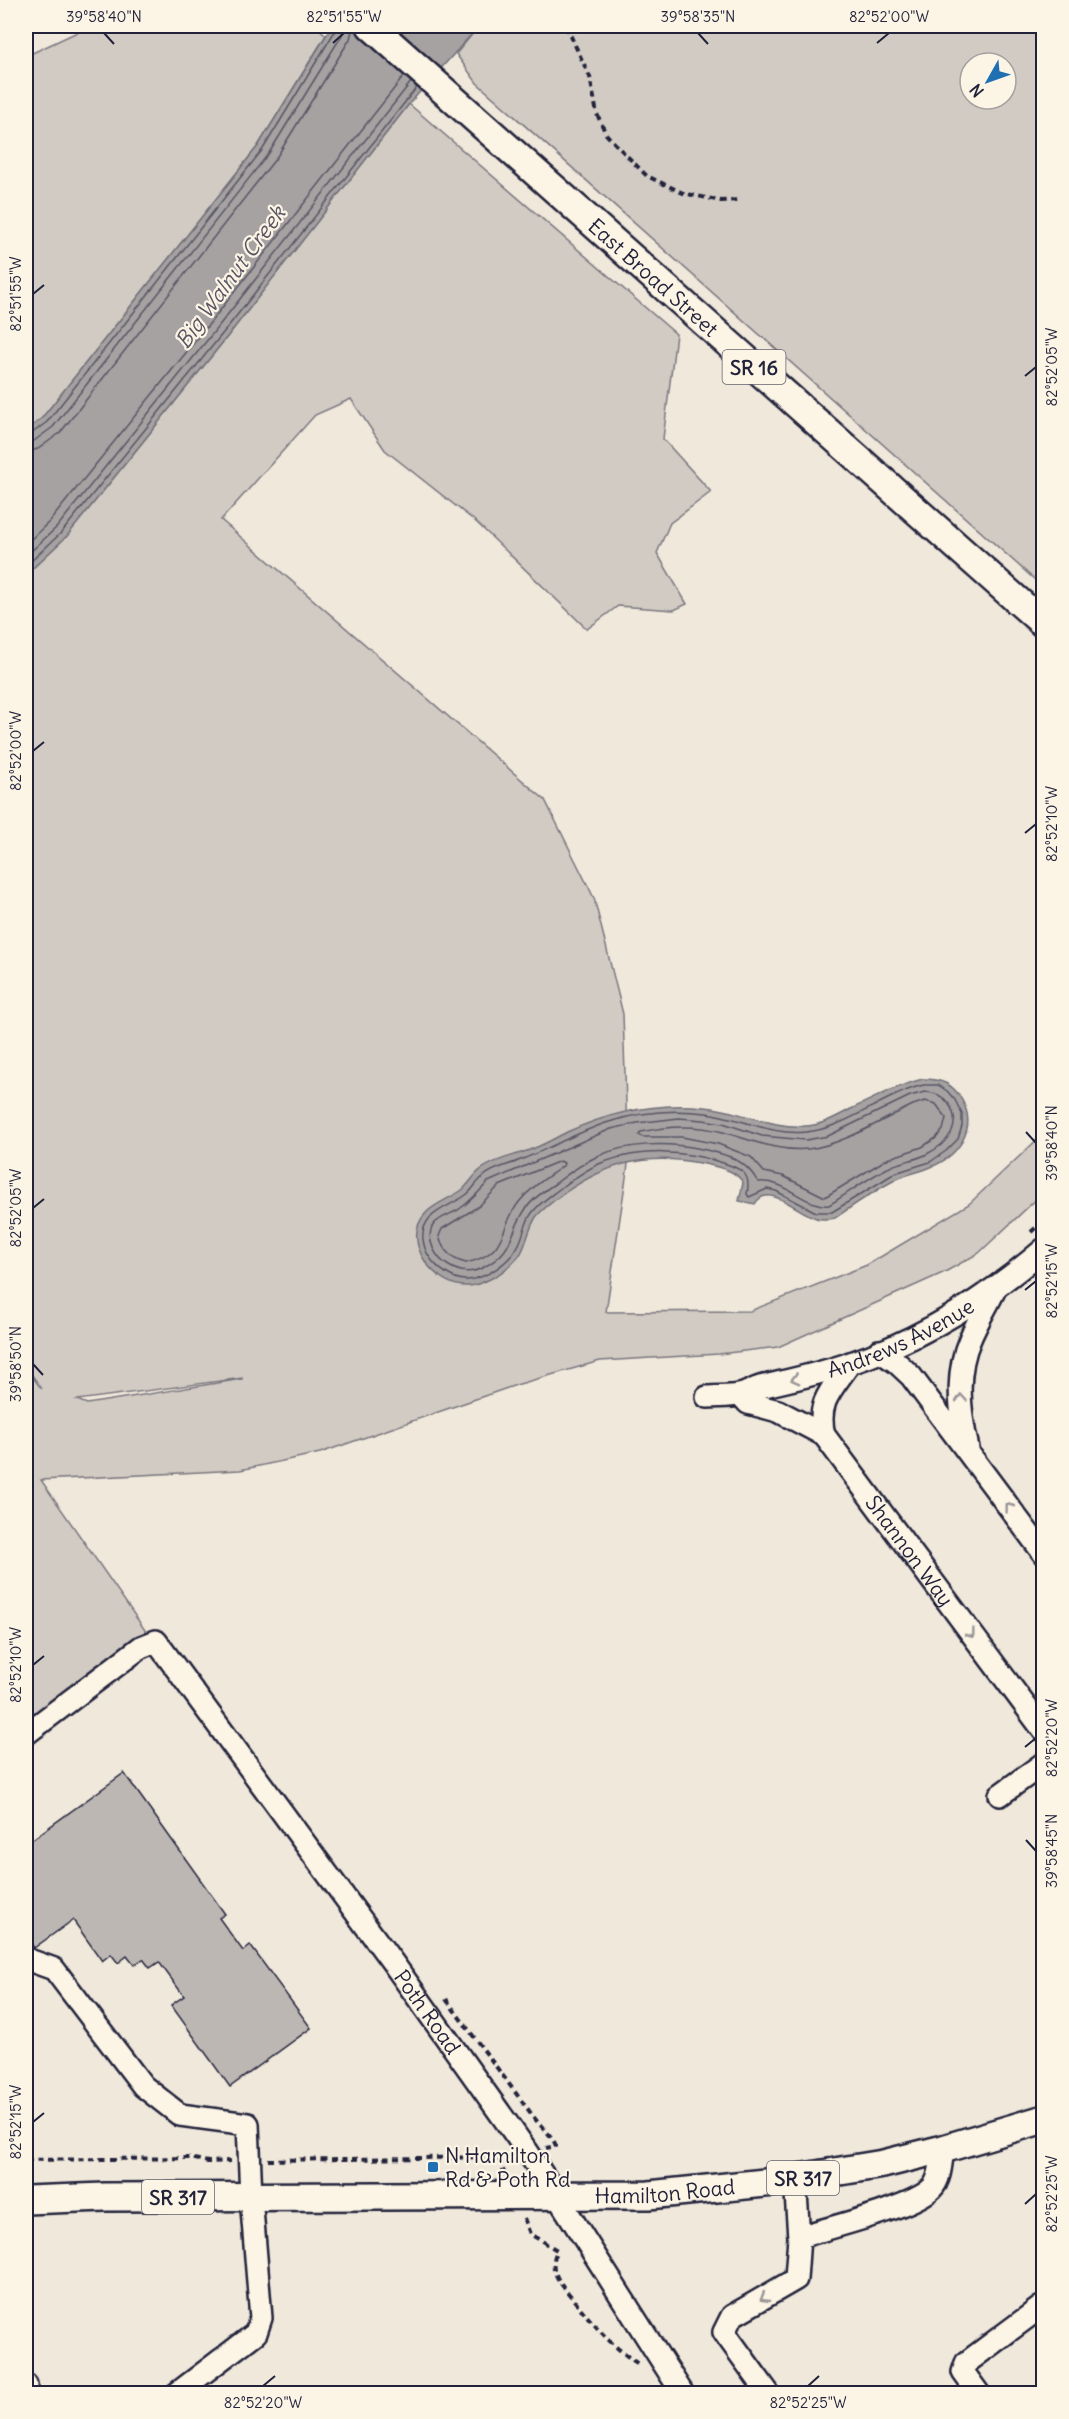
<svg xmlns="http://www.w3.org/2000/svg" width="1069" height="2419" font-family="Delius,sans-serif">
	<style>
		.green { fill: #d1cbc3; stroke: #7a767f; stroke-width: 1.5; fill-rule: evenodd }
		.water { fill: #a6a2a2; stroke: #716f79; stroke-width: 1.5 }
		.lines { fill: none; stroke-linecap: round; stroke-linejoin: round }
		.shore { stroke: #575564; stroke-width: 1.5 }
		.building { fill: #bcb7b3; stroke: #22223b; stroke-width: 1.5 }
		.minor-casing { stroke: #22223b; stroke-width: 26 }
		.major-casing { stroke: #22223b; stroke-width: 32 }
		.path { stroke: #22223b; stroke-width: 4; stroke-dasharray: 6 4.5; stroke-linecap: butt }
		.minor { stroke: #fcf5e5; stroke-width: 21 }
		.major { stroke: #fcf5e5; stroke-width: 27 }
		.oneway { stroke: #9a9698 }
		.ticks { fill: none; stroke: #22223b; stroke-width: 2 }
		.poi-dot { fill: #1f6fb2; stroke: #fcf5e5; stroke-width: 2 }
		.labels { text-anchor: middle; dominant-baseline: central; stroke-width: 4.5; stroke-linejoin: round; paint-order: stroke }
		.shield { fill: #fcf5e5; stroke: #63616e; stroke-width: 1.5 }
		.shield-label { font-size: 20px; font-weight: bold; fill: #22223b }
		.street-label { font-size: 21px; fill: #22223b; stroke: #fcf5e5 }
		.poi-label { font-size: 21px; fill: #22223b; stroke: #fcf5e5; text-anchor: start }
		.water-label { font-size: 22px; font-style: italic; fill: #575564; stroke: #fcf5e5 }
		.neatline { fill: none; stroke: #22223b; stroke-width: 2 }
		.ticks-label { font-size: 15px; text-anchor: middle; fill: #22223b }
	</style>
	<rect width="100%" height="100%" fill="#efe8db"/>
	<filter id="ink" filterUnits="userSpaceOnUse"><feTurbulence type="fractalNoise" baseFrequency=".0167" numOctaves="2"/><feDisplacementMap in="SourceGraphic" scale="12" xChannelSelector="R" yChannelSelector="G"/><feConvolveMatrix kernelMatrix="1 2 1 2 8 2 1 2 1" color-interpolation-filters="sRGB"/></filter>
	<g filter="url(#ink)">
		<path class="green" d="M90 26H316L326 35 258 146 42 418 26 431V56Z
			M479 26H1043V587L477 83 456 54ZM970 63H1006V99H970Z
			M409 104 676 334 663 439 711 492 670 523 657 553 687 604 674 610 618 606 587 629 476 522 385 450 351 399 315 415 221 520 545 800 594 898 623 1014 628 1164 606 1312 750 1311 867 1265 969 1204 1043 1134V1193L979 1253 945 1272 778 1347 719 1354 600 1361 516 1385 320 1453 240 1470 41 1480 147 1633 26 1723V1369L42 1389 26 1367V572L32 569 67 536 227 337ZM242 1379 87 1404 77 1400 242 1378Z"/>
		<path class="water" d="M332 26H479L409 104 227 337 67 536 32 569 26 572V431L42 418 258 146Z
			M923 1079C942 1079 954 1084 963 1102 977 1130 958 1156 931 1167 920 1172 907 1174 897 1179 875 1190 854 1205 835 1218 828 1219 822 1220 816 1218 798 1213 768 1181 755 1204L739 1201 743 1183C736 1169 714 1166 700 1163 649 1153 609 1162 566 1192 556 1199 544 1207 536 1217 529 1228 527 1242 521 1253 515 1263 505 1270 496 1276 488 1280 478 1286 468 1286 436 1288 400 1242 425 1214 433 1204 451 1198 462 1190 468 1185 472 1178 478 1172 493 1159 519 1155 537 1147 547 1143 557 1137 567 1132 611 1112 658 1102 705 1107 740 1110 771 1129 806 1126 822 1125 836 1117 851 1109 875 1098 898 1085 923 1079Z"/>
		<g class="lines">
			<path class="shore" d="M26 435 31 434 47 422 263 149 335 31 336 26
				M26 443 34 441 53 427 269 153 342 35 344 26
				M26 452 38 449 60 433 276 158 350 39 353 26
				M26 544 50 521 210 323 404 76
				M26 556 57 527 217 328 411 82
				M26 566 62 532 223 333 417 87
				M924 1085H938L947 1091 955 1100 962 1114V1126L958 1139 946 1151 930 1162 895 1173 832 1212H816L776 1191 767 1189 749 1197 747 1194C752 1171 739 1168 720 1162 684 1150 641 1149 604 1162 589 1167 575 1178 562 1187 552 1195 540 1202 532 1213 525 1222 524 1234 519 1244 511 1261 488 1278 468 1280 456 1281 442 1272 434 1263 423 1251 418 1232 429 1219 437 1209 455 1203 466 1195 473 1190 476 1182 483 1177 492 1168 507 1166 518 1161 549 1149 577 1132 609 1122 639 1112 674 1109 706 1113 740 1117 771 1136 806 1132 845 1129 884 1094 924 1085Z
				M925 1092C935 1092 942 1095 948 1103 964 1125 947 1144 927 1154 916 1160 903 1161 892 1166 870 1176 850 1192 829 1205 806 1208 786 1179 758 1182 744 1157 724 1154 697 1148 667 1142 626 1143 598 1156 583 1163 569 1173 556 1183 545 1190 532 1199 525 1210 508 1236 515 1250 484 1267 471 1274 461 1273 449 1266 436 1259 424 1238 434 1224 440 1217 451 1214 458 1210 470 1202 478 1193 488 1182L611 1129 637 1123 679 1118 703 1120 723 1123 762 1136 806 1140 828 1136 910 1096Z
				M925 1101 936 1104 946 1118 943 1130 936 1138 922 1147 887 1159 825 1197 783 1176 764 1172 751 1157 718 1144 682 1137H642L639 1135 641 1132C667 1126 697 1125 723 1132 751 1140 778 1152 808 1149 843 1145 881 1120 913 1105Z
				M560 1161 564 1163 563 1166C548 1177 531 1187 519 1202 498 1229 509 1253 466 1263 452 1260 443 1251 439 1236L442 1229 479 1206 499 1186Z"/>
		</g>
		<path class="building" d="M124 1773 225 1914 219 1918 243 1951 250 1945 311 2028 230 2087 171 2005 184 1996 159 1962 150 1968 143 1959 134 1965 127 1956 118 1963 111 1954 102 1961 73 1920 34 1948 26 1936V1844Z"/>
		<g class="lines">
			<g class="minor-casing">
				<g id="minor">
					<path d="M879 1351 896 1362 911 1376 1044 1554"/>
					<path id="s1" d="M850 1363C832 1389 816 1402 824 1435L1044 1731"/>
					<path d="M741 1395 748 1403 778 1411 824 1435"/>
					<path id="s2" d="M707 1397C718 1396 729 1397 739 1395 746 1394 753 1389 760 1387 790 1380 819 1374 848 1364 920 1340 987 1298 1044 1249"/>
					<path d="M968 1448C959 1412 955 1373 970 1339 977 1322 987 1306 995 1289"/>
					<path id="s3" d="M26 1734 141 1647 156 1641 393 1963 527 2151 561 2202 683 2394"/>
					<path d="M1000 1795 1044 1763"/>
					<path d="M26 1959 54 1969 143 2086 180 2115 248 2124 251 2197 261 2318 256 2333 176 2394"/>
					<path d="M795 2179 799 2237"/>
					<path d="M26 2385V2388"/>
					<path d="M769 2394 724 2332 732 2316 796 2279 799 2237C828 2228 914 2207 932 2188 941 2179 941 2161 943 2149"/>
					<path d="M979 2394 963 2372 966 2363 1041 2307"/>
				</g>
			</g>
			<g class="major-casing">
				<g id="major">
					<path id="s4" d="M371 26 1044 624"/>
					<path id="s5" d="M26 2200 105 2197 649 2195 774 2182 883 2164 943 2149 1044 2119"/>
				</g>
			</g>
			<path class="path" d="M566 26 590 77 597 114 606 134 627 156 647 176 683 193 721 201 739 200
				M1031 1232 1044 1220
				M446 1999C476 2040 506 2080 536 2120 543 2129 552 2135 556 2146L546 2148
				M26 2160 190 2158 208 2162 230 2161
				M268 2160 498 2157
				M505 2175 498 2157 507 2155
				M524 2218 530 2234 557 2250C554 2258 552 2264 555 2272 558 2282 567 2291 573 2299 594 2325 612 2347 640 2365"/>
			<use href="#minor" class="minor"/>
			<use href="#major" class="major"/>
		</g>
		<defs><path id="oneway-chevron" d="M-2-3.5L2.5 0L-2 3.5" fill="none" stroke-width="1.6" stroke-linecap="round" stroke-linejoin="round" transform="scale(1.5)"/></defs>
		<g class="oneway">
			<use href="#oneway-chevron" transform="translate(795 1379) rotate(166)"/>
			<use href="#oneway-chevron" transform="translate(961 1398) rotate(-94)"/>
			<use href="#oneway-chevron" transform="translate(1009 1507) rotate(-127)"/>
			<use href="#oneway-chevron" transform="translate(971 1634) rotate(53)"/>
			<use href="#oneway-chevron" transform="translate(764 2298) rotate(149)"/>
		</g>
	</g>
	<path class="ticks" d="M104 33 114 44M698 33 708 44M333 43 344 33M877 43 889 33M33 294 44 285M1025 376 1036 367M33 751 44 742M1025 833 1036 824M1026 1132 1036 1143M33 1208 44 1199M1025 1290 1036 1281M33 1364 43 1375M33 1665 44 1656M1025 1747 1036 1738M1026 1840 1036 1851M33 2122 44 2113M1025 2204 1036 2194M263 2386 275 2376M808 2386 819 2376"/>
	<rect class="poi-dot" x="427" y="2161" width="12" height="12" rx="3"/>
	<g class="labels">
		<g class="shield">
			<rect x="722.5" y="350" width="63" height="34" rx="4.5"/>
			<rect x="767" y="2161" width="72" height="34" rx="4.5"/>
			<rect x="142" y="2180" width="72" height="34" rx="4.5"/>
		</g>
		<g class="shield-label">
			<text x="754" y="367">SR 16</text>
			<text x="803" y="2178">SR 317</text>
			<text x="178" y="2197">SR 317</text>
		</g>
		<g class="street-label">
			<text stroke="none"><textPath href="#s4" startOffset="378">East Broad Street</textPath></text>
			<text stroke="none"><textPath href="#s2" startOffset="204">Andrews Avenue</textPath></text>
			<text stroke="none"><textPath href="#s1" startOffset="224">Shannon Way</textPath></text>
			<text stroke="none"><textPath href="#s3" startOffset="620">Poth Road</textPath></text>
			<text stroke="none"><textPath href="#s5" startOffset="639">Hamilton Road</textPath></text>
		</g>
		<g class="poi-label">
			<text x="445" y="2155">N Hamilton<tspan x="445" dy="24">Rd &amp; Poth Rd</tspan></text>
		</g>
		<g class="water-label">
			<text transform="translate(230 277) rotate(-54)">Big Walnut Creek</text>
		</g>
	</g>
	<rect width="1069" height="2419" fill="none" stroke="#fcf5e5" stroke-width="66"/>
	<g transform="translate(988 81) rotate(230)"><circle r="28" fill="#fcf5e5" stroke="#a5a1a1" stroke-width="1.5"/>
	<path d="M0-4.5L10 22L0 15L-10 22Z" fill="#1f6fb2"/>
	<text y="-9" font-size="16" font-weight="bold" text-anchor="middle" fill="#22223b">N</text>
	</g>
	<rect x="33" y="33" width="1003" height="2353" class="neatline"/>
	<g class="ticks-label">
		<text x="104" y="22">39°58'40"N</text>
		<text x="344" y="22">82°51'55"W</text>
		<text x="698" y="22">39°58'35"N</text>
		<text x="889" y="22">82°52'00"W</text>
		<text transform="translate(16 294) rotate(-90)" y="5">82°51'55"W</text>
		<text transform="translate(1052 367) rotate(-90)" y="5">82°52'05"W</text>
		<text transform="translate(16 751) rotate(-90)" y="5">82°52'00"W</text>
		<text transform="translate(1052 824) rotate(-90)" y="5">82°52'10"W</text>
		<text transform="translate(1052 1143) rotate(-90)" y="5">39°58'40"N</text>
		<text transform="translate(16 1208) rotate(-90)" y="5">82°52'05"W</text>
		<text transform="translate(1052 1281) rotate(-90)" y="5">82°52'15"W</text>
		<text transform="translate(16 1364) rotate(-90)" y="5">39°58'50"N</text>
		<text transform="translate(16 1665) rotate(-90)" y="5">82°52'10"W</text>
		<text transform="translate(1052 1738) rotate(-90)" y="5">82°52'20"W</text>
		<text transform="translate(1052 1851) rotate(-90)" y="5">39°58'45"N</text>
		<text transform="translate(16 2122) rotate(-90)" y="5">82°52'15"W</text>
		<text transform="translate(1052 2194) rotate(-90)" y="5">82°52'25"W</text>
		<text x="263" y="2408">82°52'20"W</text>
		<text x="808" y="2408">82°52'25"W</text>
	</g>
</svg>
